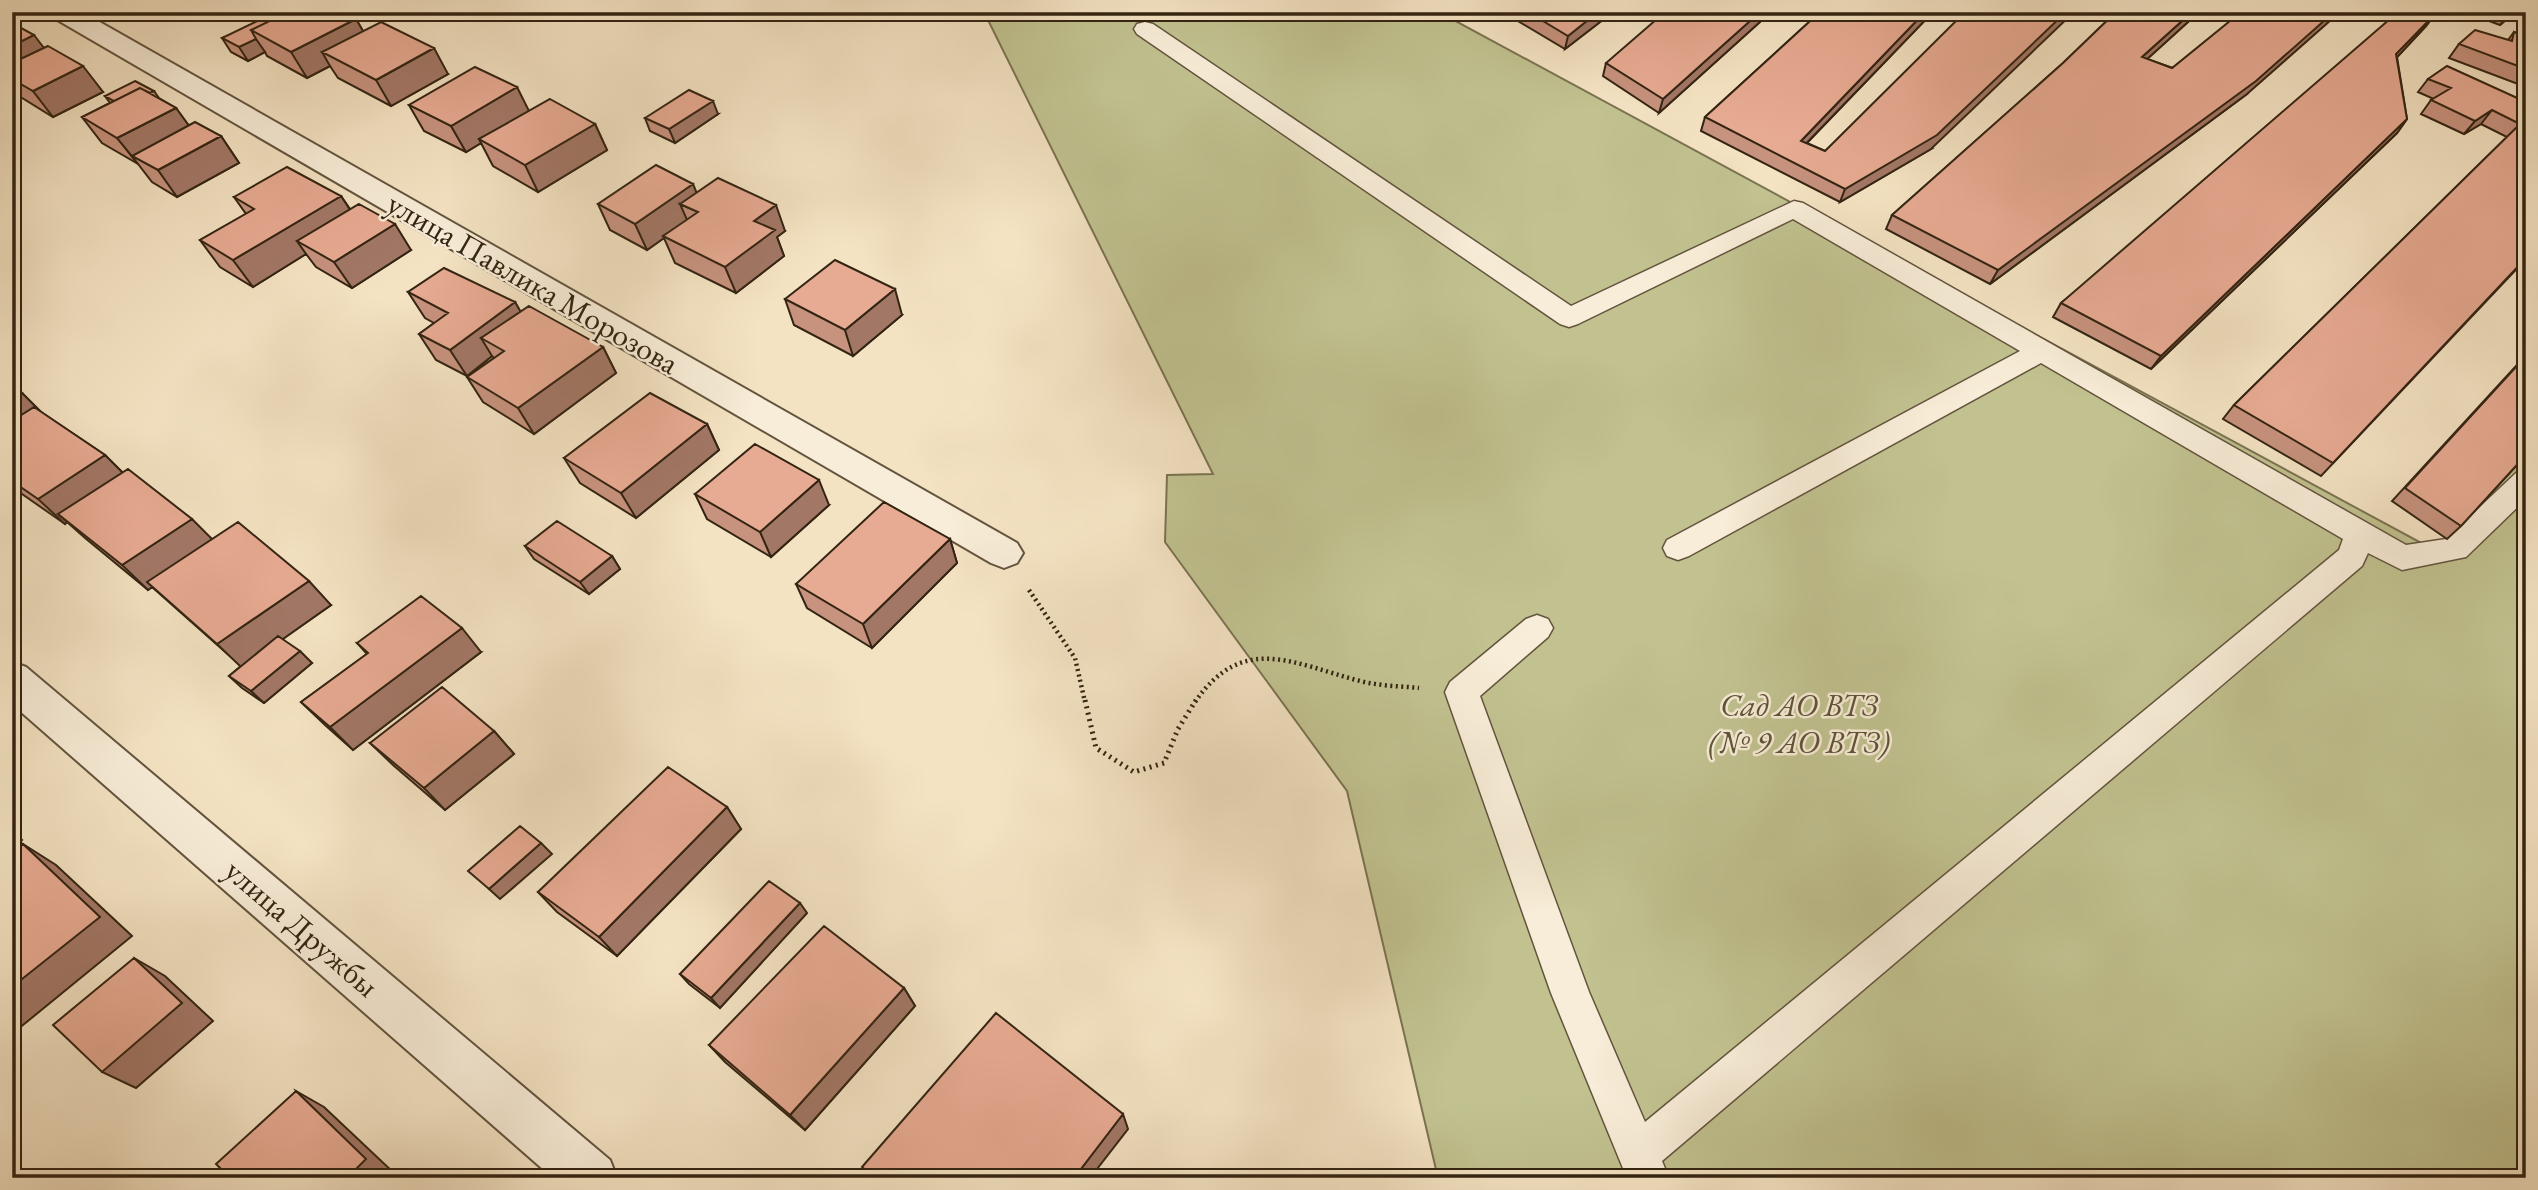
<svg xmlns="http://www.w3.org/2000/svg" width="2538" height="1190" font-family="'EB Garamond',serif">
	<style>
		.green { fill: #c1c290; stroke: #7a7351; stroke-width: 2 }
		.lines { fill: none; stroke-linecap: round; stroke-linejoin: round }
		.service-casing { stroke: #63543e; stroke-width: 3 }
		.minor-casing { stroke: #63543e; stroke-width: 4 }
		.path-far1 { stroke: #332412; stroke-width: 4.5; stroke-dasharray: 2 3.5; stroke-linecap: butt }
		.path { stroke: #332412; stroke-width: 5; stroke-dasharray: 2 4.5; stroke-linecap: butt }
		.service { fill: #f8edd8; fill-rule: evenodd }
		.minor { fill: #f8edd8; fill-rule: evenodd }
		.wall { fill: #c7927e; stroke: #332412; stroke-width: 2 }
		.shaded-wall { fill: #a27766; stroke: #332412; stroke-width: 2 }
		.building { fill: #e7aa92; stroke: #332412; stroke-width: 2 }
		.labels { text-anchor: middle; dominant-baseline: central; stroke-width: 5; stroke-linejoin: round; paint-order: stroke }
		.street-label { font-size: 32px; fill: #332412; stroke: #f8edd8 }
		.park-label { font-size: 32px; font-style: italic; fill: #5e5338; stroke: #f8edd8 }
	</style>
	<rect width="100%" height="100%" fill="#f4e3c3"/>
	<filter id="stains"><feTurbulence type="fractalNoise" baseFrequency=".00286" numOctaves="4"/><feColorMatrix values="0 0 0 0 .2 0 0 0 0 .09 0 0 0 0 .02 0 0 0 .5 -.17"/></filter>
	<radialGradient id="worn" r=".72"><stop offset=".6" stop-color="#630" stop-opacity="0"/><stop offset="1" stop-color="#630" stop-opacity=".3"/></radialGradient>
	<path class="green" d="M984 12H1439L2436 551 2526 452V1178H1438L1347 791 1165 542 1167 475 1213 474Z"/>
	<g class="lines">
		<g class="service-casing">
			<path id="service" d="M1145 22 1153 24 1571 306 1794 201 1803 203 2406 545 2446 539 2516 473 2526 470V499L2466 557 2402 570 2368 553 2362 566 1662 1161 1669 1178H1627L1551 993 1445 692 1450 682 1526 619 1537 615 1548 619 1553 628 1548 637 1480 696 1589 992 1645 1122 2339 550 2343 539 2041 363 1689 556 1678 560 1667 556 1663 548 1667 540 2020 351 1793 219 1578 324 1569 327 1560 324 1137 34 1134 29 1137 24Z"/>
		</g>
		<g class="minor-casing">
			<path id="minor" d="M50 12H82L1017 543 1023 553 1017 563 1004 568 991 563 54 18Z
				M12 662 26 667 610 1160 617 1178H553L12 704Z"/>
		</g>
		<path class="path-far1" d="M1029 590 1075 658 1085 702
			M1195 702C1243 632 1294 664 1360 681 1379 686 1399 686 1419 688"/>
		<path class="path" d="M1085 700 1096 748 1134 772 1164 763 1178 729 1196 700"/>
		<use href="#service" class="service"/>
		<use href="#minor" class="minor"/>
	</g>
	<path class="wall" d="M240 12H267L253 19Z
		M1506 12H1613L1565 49 1506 14Z
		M1771 12 1659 113 1603 76 1606 63Z
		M1820 12H1933L1807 143 1825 151 1931 149 1840 202 1701 131 1705 117Z
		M2116 12H2199L2147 59 2247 94 1990 284 1886 229 1892 215 2063 63Z
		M2465 12H2515L2500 25Z
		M2436 13 2426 26 2397 57 2407 119 2397 133 2151 369 2053 317 2061 303Z
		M280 16 356 19 363 31 448 74 391 106 338 78 330 66 307 78 267 56 265 52 248 61 231 52 222 38Z
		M12 23 44 48 103 92 53 117 19 96 12 88Z
		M2514 32 2526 37V87L2449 58 2459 44 2508 40Z
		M2428 79 2526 102V259L2321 476 2223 419 2234 405 2507 137 2481 124 2464 134 2421 114 2431 100 2434 99 2418 92Z
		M154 91 159 98 176 108 189 126 221 136 239 163 177 197 152 182 138 164 102 143 82 117 110 103 105 96Z
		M409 105 529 111 595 124 607 150 538 192 493 166 481 143 466 152 424 131Z
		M718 114 675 143 650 131 645 118Z
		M697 192 785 231 777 237 784 256 736 293 675 263 664 238 647 250 610 230 598 204Z
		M341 196 350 209 411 250 352 288 316 267 306 254 253 287 220 267 200 240 246 214 234 197Z
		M408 292 515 302 520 311 603 347 616 373 534 434 483 402 467 377 494 358 492 356 467 376 436 360 419 334 434 323 425 318Z
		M785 299 902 315 853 356 794 325Z
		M2526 355V455L2461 526 2447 539 2392 501Z
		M12 386 22 393 41 412 105 455 123 473 212 539 331 605 282 639 312 663 264 703 242 688 229 676 241 666 152 587 148 590 85 538 67 522 65 524 12 487Z
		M707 424 719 450 636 518 580 483 564 458Z
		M695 494 829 505 771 557 707 519Z
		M950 539 957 563 872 648 807 608 796 584Z
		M525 546 612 556 620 569 589 594 534 559Z
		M357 643 481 652 353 750 325 725 301 702 367 654Z
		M494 731 514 754 445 810 393 765 370 743Z
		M727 807 741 829 617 956 557 912 538 892Z
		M807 913 720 1008 689 984 680 974Z
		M904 988 915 1006 805 1130 725 1062 709 1045Z"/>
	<path class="shaded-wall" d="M249 12H267L253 19Z
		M1598 12H1613L1565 49 1568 36Z
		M1760 12H1771L1659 113 1663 99Z
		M1925 12H1933L1796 154 1801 141Z
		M2066 12H2074L1931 149 1840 202 1845 189Z
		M2192 12H2199L2134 71 2142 57Z
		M2334 12H2340L2247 94 1990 284 1998 270Z
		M2509 12H2515L2500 25Z
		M2436 13 2426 26 2387 68 2396 54Z
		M356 19 371 45 322 52 330 66 307 78 291 52Z
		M34 35 54 61 12 79V46Z
		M256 39 265 52 248 61 239 47Z
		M434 48 448 74 391 106 376 80Z
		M83 66 103 92 53 117 33 91Z
		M517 87 530 113 479 139 481 143 466 152 451 126Z
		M713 101 718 114 675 143 669 129Z
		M176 108 195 134 132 156 138 164 117 138Z
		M2492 110 2481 124 2464 134 2475 121Z
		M2407 119 2397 133 2151 369 2161 356Z
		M595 124 607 150 538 192 525 165Z
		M221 136 239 163 177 197 158 170Z
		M12 172 17 178 12 181Z
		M693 184 704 211 698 212 680 204 688 222 663 236 664 238 647 250 635 224Z
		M341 196 358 222 297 241 306 254 253 287 233 260Z
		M776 205 785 231 777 237 784 256 736 293 725 267 754 221Z
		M395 224 411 250 352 288 334 262Z
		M895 289 902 315 853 356 845 330Z
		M515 302 530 328 481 338 492 356 467 376 450 350Z
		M603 347 616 373 534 434 518 408Z
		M22 393 48 419 12 440V399Z
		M707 424 719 450 636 518 621 493Z
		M105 455 130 480 58 514 67 522 65 524 38 499Z
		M819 480 829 505 771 557 760 532Z
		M192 519 216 543 148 590 122 565Z
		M950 539 957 563 872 648 863 624Z
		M612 556 620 569 589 594 580 582Z
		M309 581 331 605 242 668 217 644Z
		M462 628 481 652 353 750 330 727Z
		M300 651 312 663 264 703 251 691Z
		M494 731 514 754 445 810 424 788Z
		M727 807 741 829 617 956 599 937Z
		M12 831 22 840 12 848Z
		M541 843 552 854 500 899 489 889Z
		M23 844 56 865 132 936 12 1034V987Z
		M800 903 807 913 720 1008 711 998Z
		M134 958 165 976 213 1021 136 1088 102 1072Z
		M904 988 915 1006 805 1130 790 1115Z
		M296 1091 324 1107 394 1173 389 1178H347Z
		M1123 1114 1128 1129 1090 1178H1074Z"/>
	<path class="building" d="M288 12H343L356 19 291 52 251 30Z
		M1528 12H1598L1568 36Z
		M1665 12H1760L1663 99 1606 63Z
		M1820 12H1925L1801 141 1825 151 1965 12H2066L1937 135 1845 189 1705 117Z
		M2116 12H2192L2142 57 2172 68 2241 12H2334L2256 81 1998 270 1892 215 2063 63Z
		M2398 12 2436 13 2396 54 2407 119 2161 356 2061 303Z
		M274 13 280 16 251 30 256 39 239 47 222 38Z
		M381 22 434 48 376 80 322 52Z
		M12 23 34 35 12 46Z
		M2475 30 2512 41 2514 32 2526 37V69L2459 44Z
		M48 46 83 66 33 91 12 79V63Z
		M2447 66 2526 102V258L2333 463 2234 405 2520 124 2492 110 2475 121 2431 100 2451 88 2428 79Z
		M475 67 517 87 451 126 409 105Z
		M135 81 154 91 150 93 140 88 114 101 105 96Z
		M140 88 176 108 117 138 82 117Z
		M689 90 713 101 669 129 645 118Z
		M550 99 595 124 525 165 479 139Z
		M195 122 221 136 158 170 132 156Z
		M656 165 693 184 635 224 598 204Z
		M287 167 341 196 233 260 200 240 254 209 234 197Z
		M718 178 776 205 754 221 775 230 725 267 663 236 698 212 680 204Z
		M359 204 395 224 334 262 297 241Z
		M835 260 895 289 845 330 785 299Z
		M444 268 515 302 450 350 419 334 448 313 408 292Z
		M529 306 603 347 518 408 467 377 504 351 481 338Z
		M2526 356V455L2461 526 2405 488Z
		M12 386 22 393 12 399Z
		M650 393 707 424 621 493 564 458Z
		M34 407 105 455 38 499 12 481V421Z
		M755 444 819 480 760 532 695 494Z
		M128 469 192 519 122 565 58 514Z
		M884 502 950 539 863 624 796 584Z
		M557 521 612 556 580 582 525 546Z
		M238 522 309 581 217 644 147 582Z
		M421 596 462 628 330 727 301 702 368 653 357 643Z
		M278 636 300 651 251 691 229 676Z
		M442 687 494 731 424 788 370 743Z
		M668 767 727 807 599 937 538 892Z
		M520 826 541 843 489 889 468 871Z
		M23 844 100 917 12 987V852Z
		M769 881 800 903 711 998 680 974Z
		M824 926 904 988 790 1115 709 1045Z
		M134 958 182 1003 102 1072 53 1025Z
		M996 1013 1123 1114 1074 1178H875L862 1167Z
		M296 1091 366 1159 347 1178H230L216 1164Z"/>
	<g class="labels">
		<g class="street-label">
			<text transform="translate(533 283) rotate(30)">улица Павлика Морозова</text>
			<text transform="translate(302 928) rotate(41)">улица Дружбы</text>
		</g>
		<g class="park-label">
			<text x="1799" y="705">Сад АО ВТЗ<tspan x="1799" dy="37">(№ 9 АО ВТЗ)</tspan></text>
		</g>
	</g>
	<rect width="2538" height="1190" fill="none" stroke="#f4e3c3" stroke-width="42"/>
	<rect x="14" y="14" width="2510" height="1162" fill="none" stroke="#332412" stroke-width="3.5"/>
	<rect x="21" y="21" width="2496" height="1148" fill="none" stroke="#332412" stroke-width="2"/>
	<rect width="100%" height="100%" filter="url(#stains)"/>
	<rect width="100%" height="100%" fill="url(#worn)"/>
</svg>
